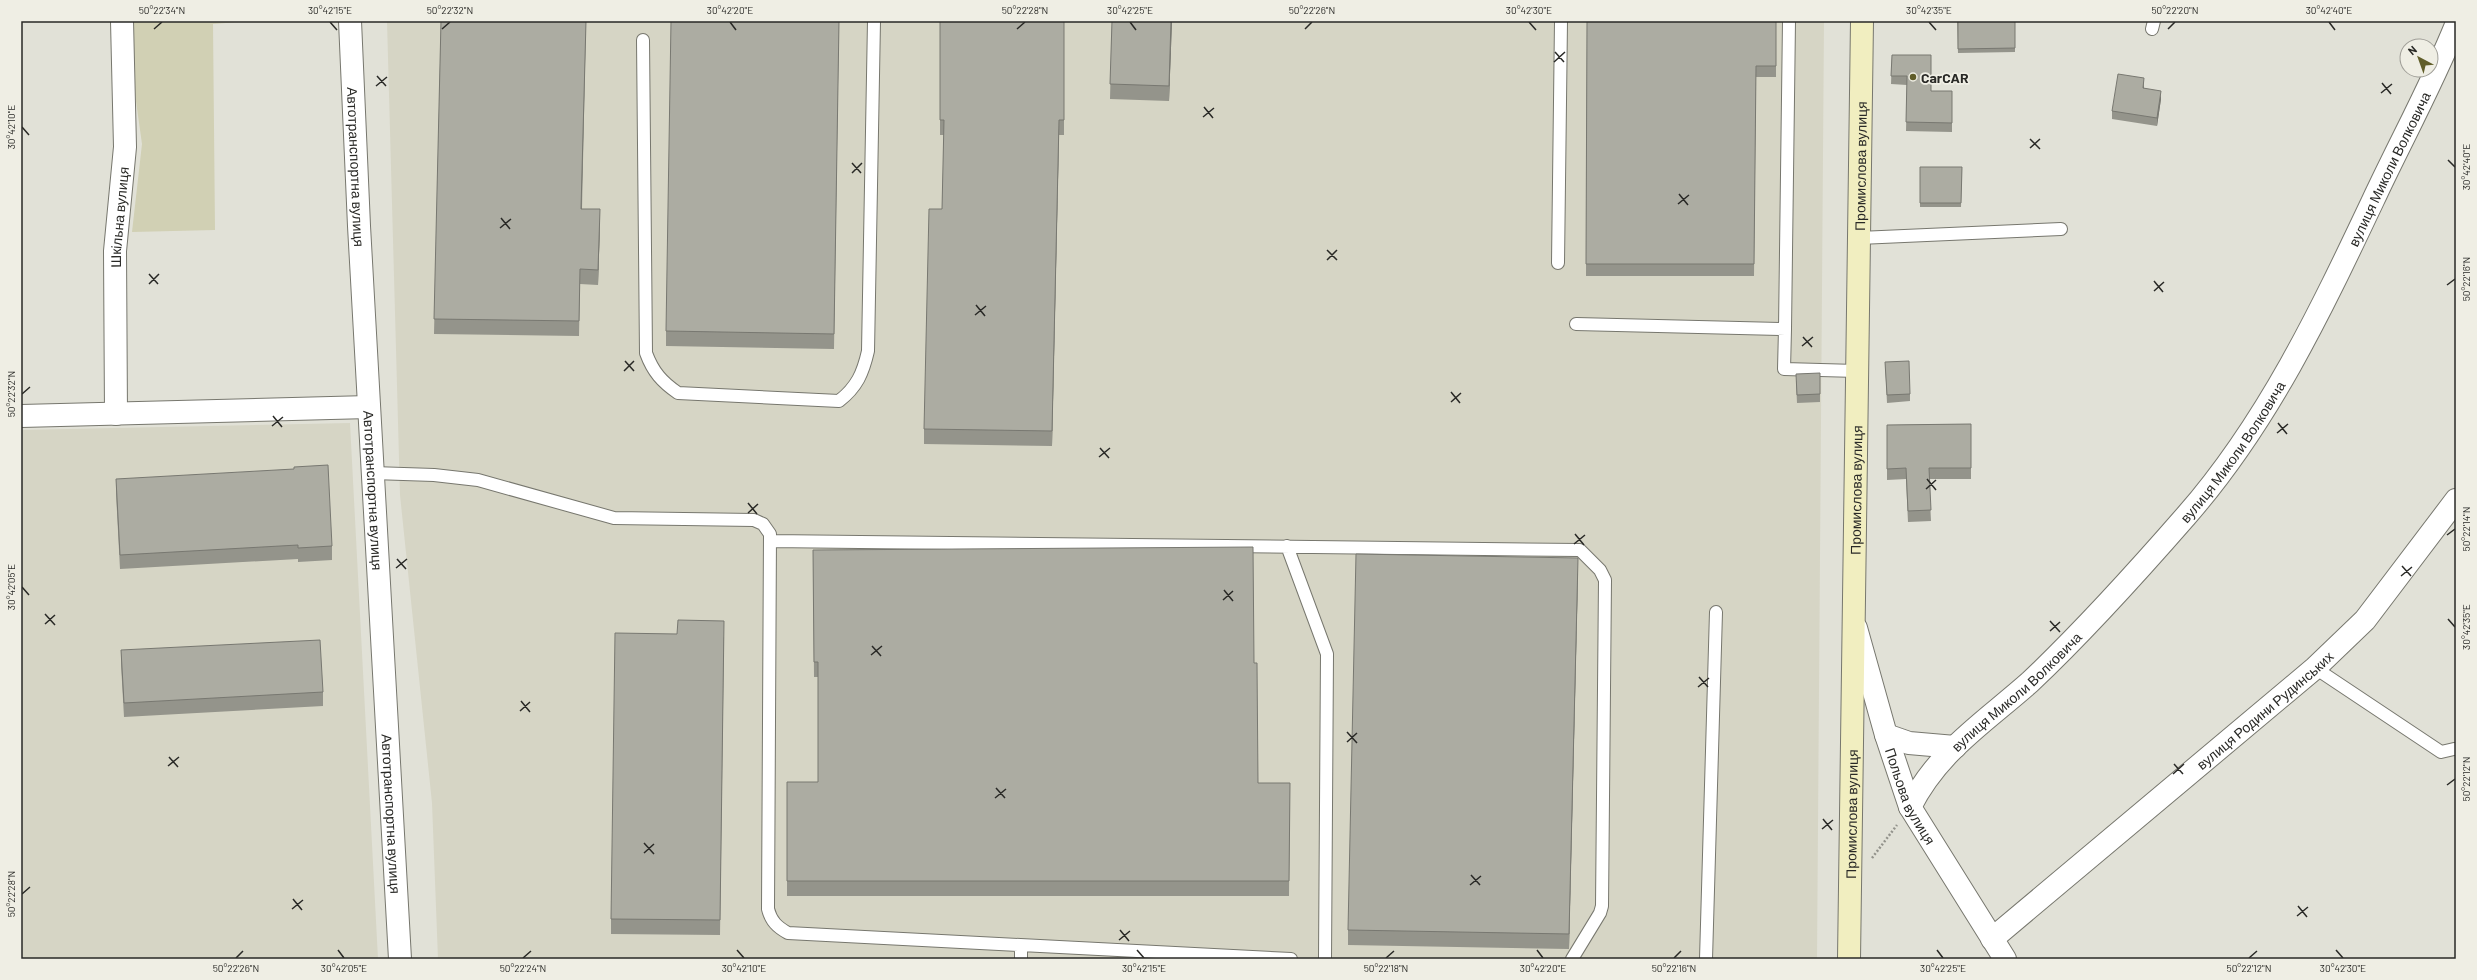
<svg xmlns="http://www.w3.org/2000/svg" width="2477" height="980" font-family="Barlow,sans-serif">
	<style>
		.built { fill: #d6d5c5 }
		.green { fill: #d1d0b4 }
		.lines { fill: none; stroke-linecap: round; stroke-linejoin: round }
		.lane-casing { stroke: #77776e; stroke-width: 14 }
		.street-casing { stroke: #77776e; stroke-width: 24 }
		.secondary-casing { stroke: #77776e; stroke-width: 24 }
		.path { stroke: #92928b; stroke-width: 2.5; stroke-dasharray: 2 2; stroke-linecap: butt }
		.lane { stroke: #fff; stroke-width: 12 }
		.street { stroke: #fff; stroke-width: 22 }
		.secondary { stroke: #f1eec0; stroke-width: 22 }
		.wall { fill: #94948b }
		.shaded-wall { fill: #787871 }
		.building { fill: #acaca2; stroke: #787871 }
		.ticks { fill: none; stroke: #292926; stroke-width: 1.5 }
		.poi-dot { fill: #605d29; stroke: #efeee4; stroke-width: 1.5 }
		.labels { text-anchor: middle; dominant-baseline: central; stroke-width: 3.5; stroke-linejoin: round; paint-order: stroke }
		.poi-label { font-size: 14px; font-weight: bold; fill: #292926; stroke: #efeee4; text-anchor: start }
		.street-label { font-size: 14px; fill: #292926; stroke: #efeee4 }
		.neatline { fill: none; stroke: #292926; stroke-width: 1.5 }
		.ticks-label { font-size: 10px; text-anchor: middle; fill: #292926 }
	</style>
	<rect width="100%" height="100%" fill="#e1e1d7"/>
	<path class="built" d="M387 21H1824L1817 959H438L432 803 400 495Z
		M350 423 378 959H21V430Z"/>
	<path class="green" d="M134 21H251L213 24 215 230 132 232 142 144 133 80Z"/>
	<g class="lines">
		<g class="lane-casing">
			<path id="lane" d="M2152 29 2154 21
				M643 40 646 353C653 372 662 382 678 393L839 401C857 387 863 373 868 351L874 21
				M1859 238 2061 229
				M1558 263 1561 21
				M1576 324 1785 329 1784 369 1857 371
				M1785 329 1789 21
				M373 473 434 475 478 480 614 518 754 520 763 524 770 534 768 909C771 921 777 927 788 933L1291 959
				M770 541 1580 550 1600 570 1605 580 1602 906 1600 913 1572 959
				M1287 546 1327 654 1325 959
				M2315 668 2441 752 2454 749
				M1021 959V946
				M1706 959 1716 612"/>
		</g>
		<g class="street-casing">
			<g id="street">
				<path id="s1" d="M350 21 359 226 400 959"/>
				<path id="s2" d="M116 414 115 251 125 147 122 21"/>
				<path d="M21 416 369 407"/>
				<path id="s3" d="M1856 628 1886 735 1910 807 2005 959"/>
				<path d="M1886 735 1909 743 1955 747"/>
				<path id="s4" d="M1910 807C1938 751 1985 722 2030 682 2083 632 2138 571 2186 516 2270 420 2323 306 2377 192 2403 137 2433 82 2456 25"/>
				<path id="s5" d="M1992 939 2315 668 2365 620 2456 500"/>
			</g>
		</g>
		<g class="secondary-casing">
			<g id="secondary">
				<path id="s6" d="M1849 959 1862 21"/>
			</g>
		</g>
		<path class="path" d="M1872 858 1897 825"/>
		<use href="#lane" class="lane"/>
		<use href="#street" class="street"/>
		<use href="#secondary" class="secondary"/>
	</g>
	<path class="wall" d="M441 21H586L582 209 600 224 598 285 580 284 579 336 434 334Z
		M839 21 834 349 666 346V331Z
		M940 21H1064V135H1059L1052 446 924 444V429L942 209 944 135H940Z
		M1112 21H1172L1169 101 1110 99Z
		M1587 21H1776V77H1756L1754 276H1586Z
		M1957 21H2015V52L1958 53Z
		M1892 55 1931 91H1952V132L1906 131 1907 85 1891 84Z
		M2144 86V88L2161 99 2157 126 2112 119V111Z
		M1920 167H1962L1961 207H1920Z
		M1885 362 1910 394V401L1887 403Z
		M1820 373V402L1797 403 1796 381Z
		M1971 424V479H1929L1931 521 1908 522 1906 479 1887 480V425Z
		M116 479 332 546V560L298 562V559L120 569 116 493Z
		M813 550 1254 663 1258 783H1290L1289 896H787V782H818V677H814Z
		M1578 573 1569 949 1348 945V930Z
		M724 636 720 935 611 934V919Z
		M121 650 323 692V706L124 717 121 664Z"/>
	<path class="shaded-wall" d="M586 21 581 224V209Z
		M1171 21H1172L1169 101V86Z
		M2144 78V86L2143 96V88Z
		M2161 91V99L2157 126V118Z
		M1059 120V135L1052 446V431Z
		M600 209V224L598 285V270Z
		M1578 558V573L1569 949V934Z"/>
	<path class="building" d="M441 21H586L581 209H600L598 270 580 269 579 321 434 319Z
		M671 21H839L834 334 666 331Z
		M940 21H1064V120H1059L1052 431 924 429 929 209H942L944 120H940Z
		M1112 21H1171L1169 86 1110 84Z
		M1587 21H1776V66H1756L1754 264H1586Z
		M1958 21H2015V48L1958 49Z
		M1892 55H1931V91H1952V123L1906 122 1907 76H1891Z
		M2118 74 2144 78 2143 88 2161 91 2157 118 2112 111Z
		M1920 167H1962L1961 203H1920Z
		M1909 361 1910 394 1887 395 1885 362Z
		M1820 373V394L1797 395 1796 374Z
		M1971 424V468H1929L1931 510 1908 511 1906 468 1887 469V425Z
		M328 465 332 546 298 548V545L120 555 116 479 294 469V467Z
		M1253 547 1254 663H1257L1258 783H1290L1289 881H787V782H818V662H814L813 550Z
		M1356 554 1578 558 1569 934 1348 930Z
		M678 620 724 621 720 920 611 919 615 633 677 634Z
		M320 640 323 692 124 703 121 650Z"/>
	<path class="ticks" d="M330 22 337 30M730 22 736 30M1130 22 1136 30M1529 22 1536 30M1929 22 1936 30M2329 22 2335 30M154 29 162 22M442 29 450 22M1017 29 1025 22M1305 29 1312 22M2168 29 2175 22M1555 52 1564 62M1554 62 1565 52M377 76 386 86M2382 83 2391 94M376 86 387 77M2381 93 2392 84M1204 107 1213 118M1203 117 1214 108M22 127 29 135M2030 139 2040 149M2030 148 2040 139M2448 160 2455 167M852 163 861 173M852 173 862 163M1679 194 1688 205M1678 204 1689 195M501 218 510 229M500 228 511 219M1327 250 1337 260M1327 260 1337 250M149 274 158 284M2154 281 2163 292M149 284 159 274M2447 285 2455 279M2154 291 2164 282M976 305 985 316M975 315 986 306M1803 337 1812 347M1802 346 1813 337M625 361 634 371M624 371 634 361M1451 392 1460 403M22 394 30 387M1451 402 1461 393M273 416 282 427M2278 423 2287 434M272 426 283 417M2277 433 2288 424M1100 448 1109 458M1099 457 1110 448M1927 479 1936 490M1926 489 1936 480M748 503 757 514M748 513 758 504M1575 534 1584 545M2447 535 2455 529M1574 544 1585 535M397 559 406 569M2402 566 2411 576M396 568 407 559M2401 576 2412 567M22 587 29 595M1224 590 1233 601M1223 600 1233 591M45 614 55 625M2448 619 2455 627M2050 621 2060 632M45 624 55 615M2050 631 2060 622M872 646 881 656M871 655 882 646M1699 677 1708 687M1698 687 1709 678M521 701 530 712M520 711 530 702M1347 732 1357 743M1347 742 1357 733M169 757 178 767M2174 764 2183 774M168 766 179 757M2173 774 2184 764M2447 785 2455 779M996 788 1005 798M995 798 1006 789M1823 819 1832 830M1822 829 1833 820M644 843 654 854M644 853 654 844M1471 875 1480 885M1470 885 1481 876M22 894 30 887M293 899 302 910M2298 906 2307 917M292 909 303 900M2297 916 2308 907M1120 930 1129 941M1119 940 1130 931M338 950 344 958M737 950 744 958M1137 950 1144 958M1537 950 1543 958M1937 950 1943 958M2336 950 2343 958M236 958 243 951M523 958 531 951M1386 958 1394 951M1674 958 1681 951M2249 958 2257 951"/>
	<circle class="poi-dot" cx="1913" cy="77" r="4"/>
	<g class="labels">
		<g class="poi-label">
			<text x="1921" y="77">CarCAR</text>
		</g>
		<g class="street-label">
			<text stroke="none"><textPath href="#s6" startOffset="793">Промислова вулиця</textPath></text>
			<text stroke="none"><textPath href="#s1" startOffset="146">Автотранспортна вулиця</textPath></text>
			<text stroke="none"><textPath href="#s4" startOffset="806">вулиця Миколи Волковича</textPath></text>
			<text stroke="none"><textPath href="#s2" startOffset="197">Шкільна вулиця</textPath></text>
			<text stroke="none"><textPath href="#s4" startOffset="482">вулиця Миколи Волковича</textPath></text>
			<text stroke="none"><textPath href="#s1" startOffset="470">Автотранспортна вулиця</textPath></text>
			<text stroke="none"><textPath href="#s6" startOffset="469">Промислова вулиця</textPath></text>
			<text stroke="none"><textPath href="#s4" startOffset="158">вулиця Миколи Волковича</textPath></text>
			<text stroke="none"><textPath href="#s5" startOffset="356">вулиця Родини Рудинських</textPath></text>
			<text stroke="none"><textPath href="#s3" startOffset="177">Польова вулиця</textPath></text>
			<text stroke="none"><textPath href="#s1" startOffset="794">Автотранспортна вулиця</textPath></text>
			<text stroke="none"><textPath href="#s6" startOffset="145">Промислова вулиця</textPath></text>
		</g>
	</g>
	<rect width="2477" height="980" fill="none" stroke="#efeee4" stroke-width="44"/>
	<g transform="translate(2419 58) rotate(319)"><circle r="19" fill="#efeee4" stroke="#a09f98"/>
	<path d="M0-3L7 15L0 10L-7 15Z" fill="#605d29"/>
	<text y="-6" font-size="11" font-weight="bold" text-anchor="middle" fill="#292926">N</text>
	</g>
	<rect x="22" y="22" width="2433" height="936" class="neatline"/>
	<g class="ticks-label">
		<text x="162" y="14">50°22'34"N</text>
		<text x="330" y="14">30°42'15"E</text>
		<text x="450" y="14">50°22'32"N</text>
		<text x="730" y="14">30°42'20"E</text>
		<text x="1025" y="14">50°22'28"N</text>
		<text x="1130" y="14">30°42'25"E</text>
		<text x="1312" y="14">50°22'26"N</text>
		<text x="1529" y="14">30°42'30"E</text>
		<text x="1929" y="14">30°42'35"E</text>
		<text x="2175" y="14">50°22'20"N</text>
		<text x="2329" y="14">30°42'40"E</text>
		<text transform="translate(11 127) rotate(-90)" y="4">30°42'10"E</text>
		<text transform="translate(2466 167) rotate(-90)" y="4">30°42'40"E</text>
		<text transform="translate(2466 279) rotate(-90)" y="4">50°22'16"N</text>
		<text transform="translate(11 394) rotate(-90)" y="4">50°22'32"N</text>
		<text transform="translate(2466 529) rotate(-90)" y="4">50°22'14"N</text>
		<text transform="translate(11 587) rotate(-90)" y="4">30°42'05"E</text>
		<text transform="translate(2466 627) rotate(-90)" y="4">30°42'35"E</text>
		<text transform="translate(2466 779) rotate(-90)" y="4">50°22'12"N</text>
		<text transform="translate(11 894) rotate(-90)" y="4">50°22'28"N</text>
		<text x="236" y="972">50°22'26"N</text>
		<text x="344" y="972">30°42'05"E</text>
		<text x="523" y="972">50°22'24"N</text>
		<text x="744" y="972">30°42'10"E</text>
		<text x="1144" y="972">30°42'15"E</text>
		<text x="1386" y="972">50°22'18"N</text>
		<text x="1543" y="972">30°42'20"E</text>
		<text x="1674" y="972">50°22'16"N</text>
		<text x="1943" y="972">30°42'25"E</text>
		<text x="2249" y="972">50°22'12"N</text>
		<text x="2343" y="972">30°42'30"E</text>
	</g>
</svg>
